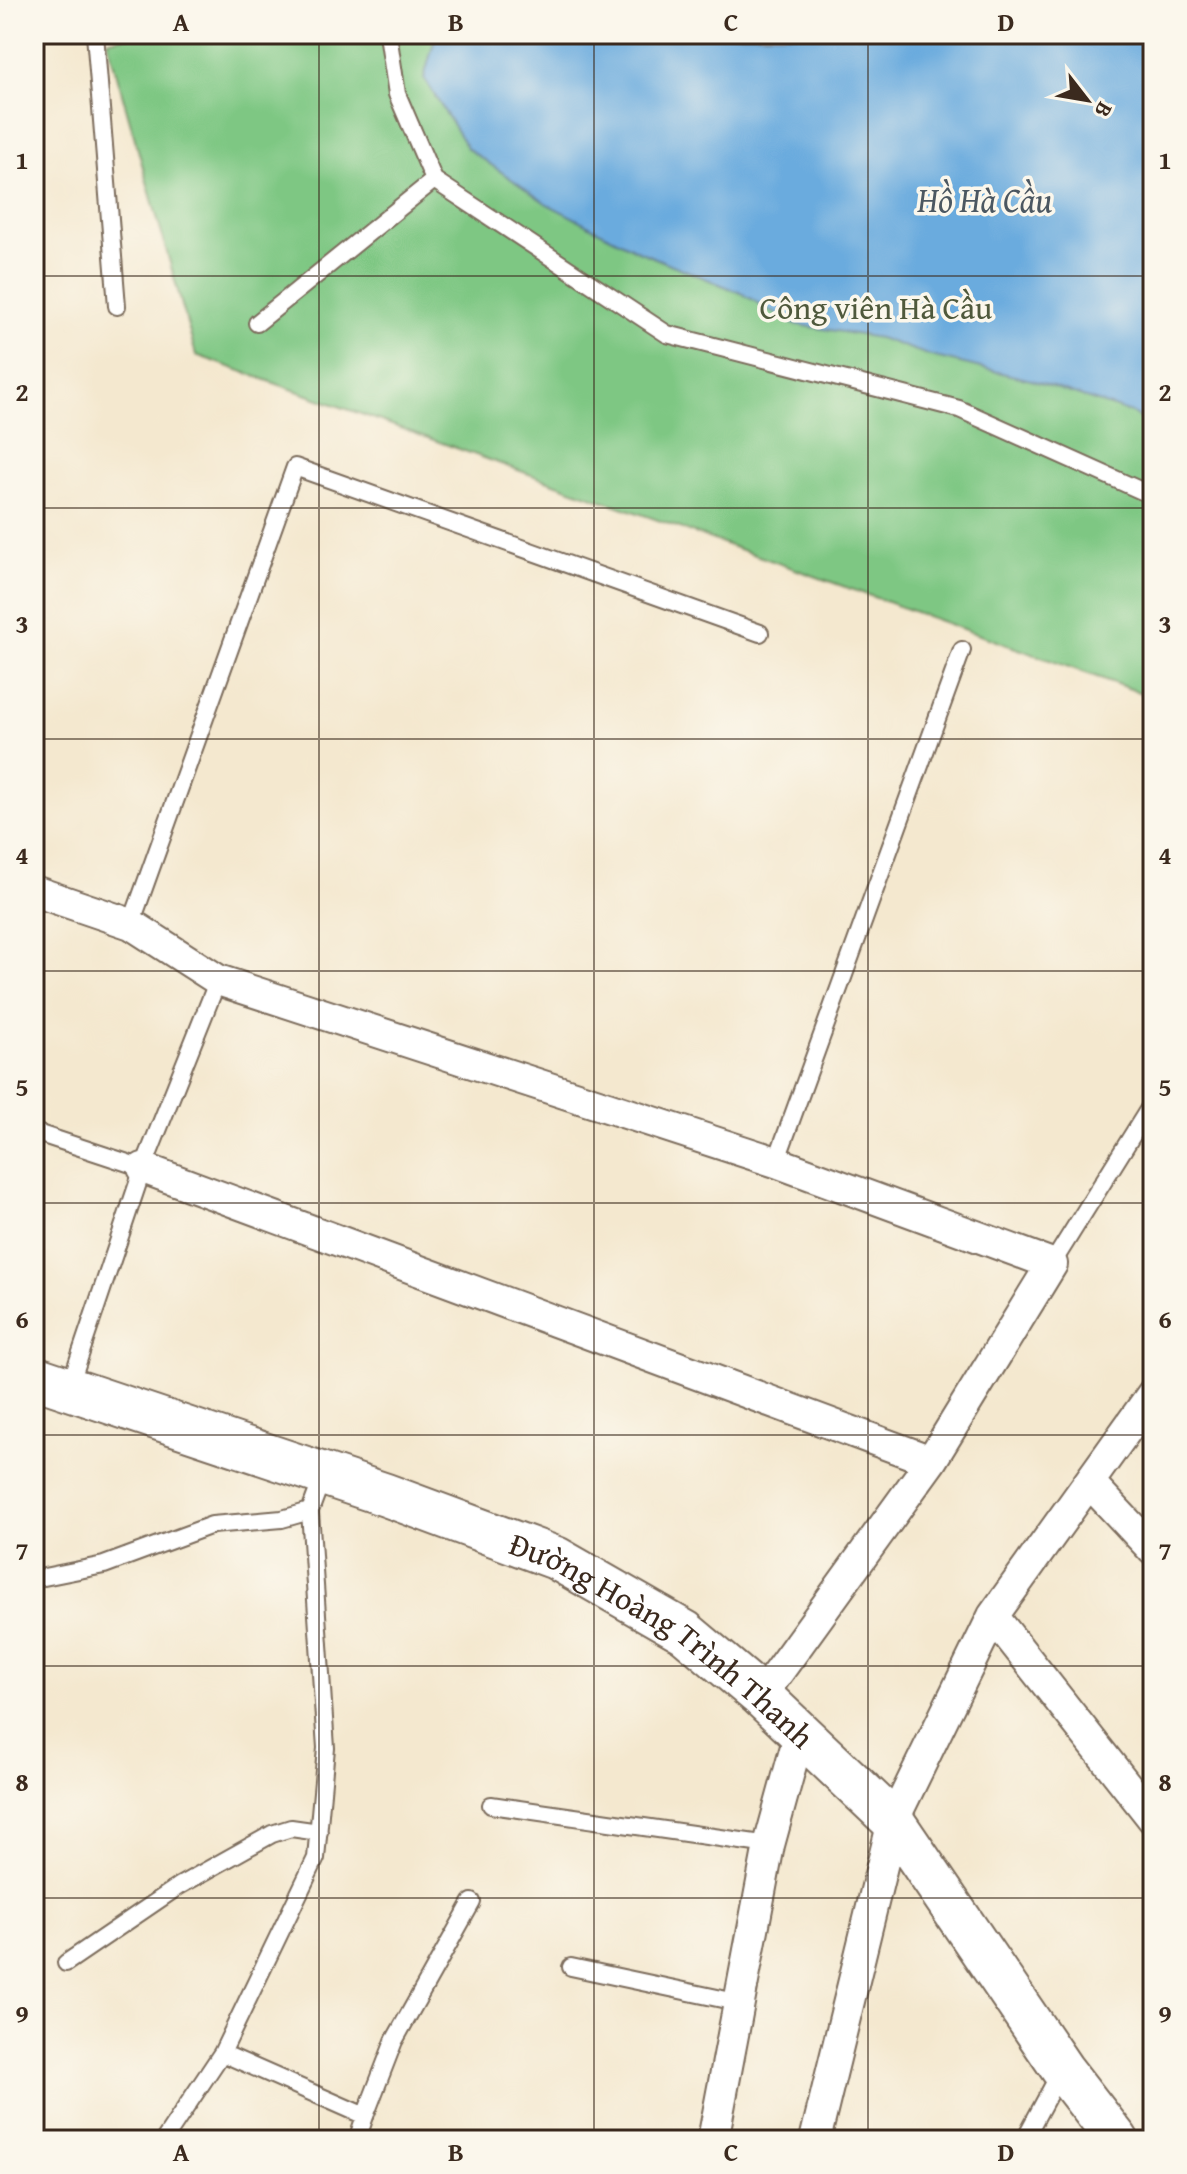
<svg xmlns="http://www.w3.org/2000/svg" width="1187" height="2174" font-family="'Gentium Book Plus',serif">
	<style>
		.green { fill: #7ec783; stroke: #5c7850; stroke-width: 2 }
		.water { fill: #6aabde; stroke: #526a7e; stroke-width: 2 }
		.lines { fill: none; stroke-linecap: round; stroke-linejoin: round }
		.lane-casing { stroke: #7c6c5c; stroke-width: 20 }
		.street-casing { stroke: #7c6c5c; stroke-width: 34 }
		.secondary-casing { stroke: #7c6c5c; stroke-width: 46 }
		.lane { stroke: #fff; stroke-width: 16 }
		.street { stroke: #fff; stroke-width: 30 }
		.secondary { stroke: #fff; stroke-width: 42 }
		.grid { fill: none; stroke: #3b2a1e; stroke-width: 2; stroke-opacity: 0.55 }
		.labels { text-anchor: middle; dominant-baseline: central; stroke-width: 7; stroke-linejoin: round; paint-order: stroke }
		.park-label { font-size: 32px; fill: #4f593c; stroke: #fbf7ec }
		.street-label { font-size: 32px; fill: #3b2a1e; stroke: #fbf7ec }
		.water-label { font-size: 34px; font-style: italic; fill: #4b5761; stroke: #fbf7ec }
		.neatline { fill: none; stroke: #3b2a1e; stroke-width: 3 }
		.grid-label { font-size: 26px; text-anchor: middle; font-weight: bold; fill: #3b2a1e }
	</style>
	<rect width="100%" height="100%" fill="#fbf7ec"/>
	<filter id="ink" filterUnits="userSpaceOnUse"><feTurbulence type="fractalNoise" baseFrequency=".0125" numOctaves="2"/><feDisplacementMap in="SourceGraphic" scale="16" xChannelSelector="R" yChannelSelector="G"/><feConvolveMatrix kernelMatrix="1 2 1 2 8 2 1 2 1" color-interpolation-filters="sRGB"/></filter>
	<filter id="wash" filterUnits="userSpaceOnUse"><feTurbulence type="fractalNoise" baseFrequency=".006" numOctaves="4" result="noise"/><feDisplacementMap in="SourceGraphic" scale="32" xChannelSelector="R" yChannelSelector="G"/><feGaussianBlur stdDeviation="1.8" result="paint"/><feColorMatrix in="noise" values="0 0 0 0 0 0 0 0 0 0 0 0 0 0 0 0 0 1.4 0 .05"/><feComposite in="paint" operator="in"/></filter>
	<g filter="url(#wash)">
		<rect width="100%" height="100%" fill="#f4e8cf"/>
		<path class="green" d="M143 34H1153V697L196 355 107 40Z"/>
		<path class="water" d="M436 34H1153V426L1131 413 1031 380 931 356 879 338 793 324 739 292 638 251 547 204 467 148 424 78Z"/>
	</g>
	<g filter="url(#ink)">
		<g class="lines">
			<g class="lane-casing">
				<path id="lane" d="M95 34 117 306
					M388 34 397 94 434 180 667 334 959 409 1153 496
					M257 323 434 180
					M131 924 295 467 760 633
					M34 1132 143 1168
					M776 1162 962 650
					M1052 1264 1153 1102
					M69 1388 143 1168 218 980
					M34 1579 104 1565 212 1525 282 1519 310 1511
					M491 1805 769 1845
					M66 1963 179 1886 272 1834 291 1828 319 1832
					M571 1967 741 2003
					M222 2053 365 2116 394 2041 472 1902
					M164 2140 222 2053 316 1858 326 1748 310 1511 323 1476
					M357 2140 365 2116
					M1024 2140 1061 2071"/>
			</g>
			<g class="street-casing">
				<path id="street" d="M34 891 131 924 218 980 776 1162 1052 1264 931 1461 761 1696
					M143 1168 931 1461
					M1090 1483 1153 1550
					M993 1616 1153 1819
					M713 2140 769 1845 800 1732
					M815 2140 893 1821 993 1616 1153 1393"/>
			</g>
			<g class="secondary-casing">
				<g id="secondary">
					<path id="s1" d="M34 1377 386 1495 556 1558 685 1632 761 1696 893 1821 1062 2069 1117 2140"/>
				</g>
			</g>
			<use href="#lane" class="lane"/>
			<use href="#street" class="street"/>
			<use href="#secondary" class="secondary"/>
		</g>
	</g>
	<path class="grid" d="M319 34V2140M594 34V2140M868 34V2140M34 276H1153M34 508H1153M34 739H1153M34 971H1153M34 1203H1153M34 1435H1153M34 1666H1153M34 1898H1153"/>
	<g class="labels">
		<g class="park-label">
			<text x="876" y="307">Công viên Hà Cầu</text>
		</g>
		<g class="street-label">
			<text stroke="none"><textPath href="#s1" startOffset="686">Đường Hoàng Trình Thanh</textPath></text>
		</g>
		<g class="water-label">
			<text x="985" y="199">Hồ Hà Cầu</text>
		</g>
	</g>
	<rect width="1187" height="2174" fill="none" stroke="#fbf7ec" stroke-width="88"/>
	<g transform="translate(1087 100) rotate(121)" stroke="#fbf7ec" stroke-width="6" paint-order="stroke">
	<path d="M0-6L14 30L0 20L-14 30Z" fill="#3b2a1e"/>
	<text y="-12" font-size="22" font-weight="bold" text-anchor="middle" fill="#3b2a1e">B</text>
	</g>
	<rect x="44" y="44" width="1099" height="2086" class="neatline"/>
	<g class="grid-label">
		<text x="181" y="31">A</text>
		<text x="456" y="31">B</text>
		<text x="731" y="31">C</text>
		<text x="1006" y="31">D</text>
		<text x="22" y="169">1</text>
		<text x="1165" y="169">1</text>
		<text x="22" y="401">2</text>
		<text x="1165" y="401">2</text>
		<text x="22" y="633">3</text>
		<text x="1165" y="633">3</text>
		<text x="22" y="864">4</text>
		<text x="1165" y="864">4</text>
		<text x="22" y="1096">5</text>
		<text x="1165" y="1096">5</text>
		<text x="22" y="1328">6</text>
		<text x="1165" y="1328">6</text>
		<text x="22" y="1560">7</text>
		<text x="1165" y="1560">7</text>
		<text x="22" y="1791">8</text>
		<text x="1165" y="1791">8</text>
		<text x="22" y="2023">9</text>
		<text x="1165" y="2023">9</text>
		<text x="181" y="2161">A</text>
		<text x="456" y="2161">B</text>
		<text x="731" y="2161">C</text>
		<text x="1006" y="2161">D</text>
	</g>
</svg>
